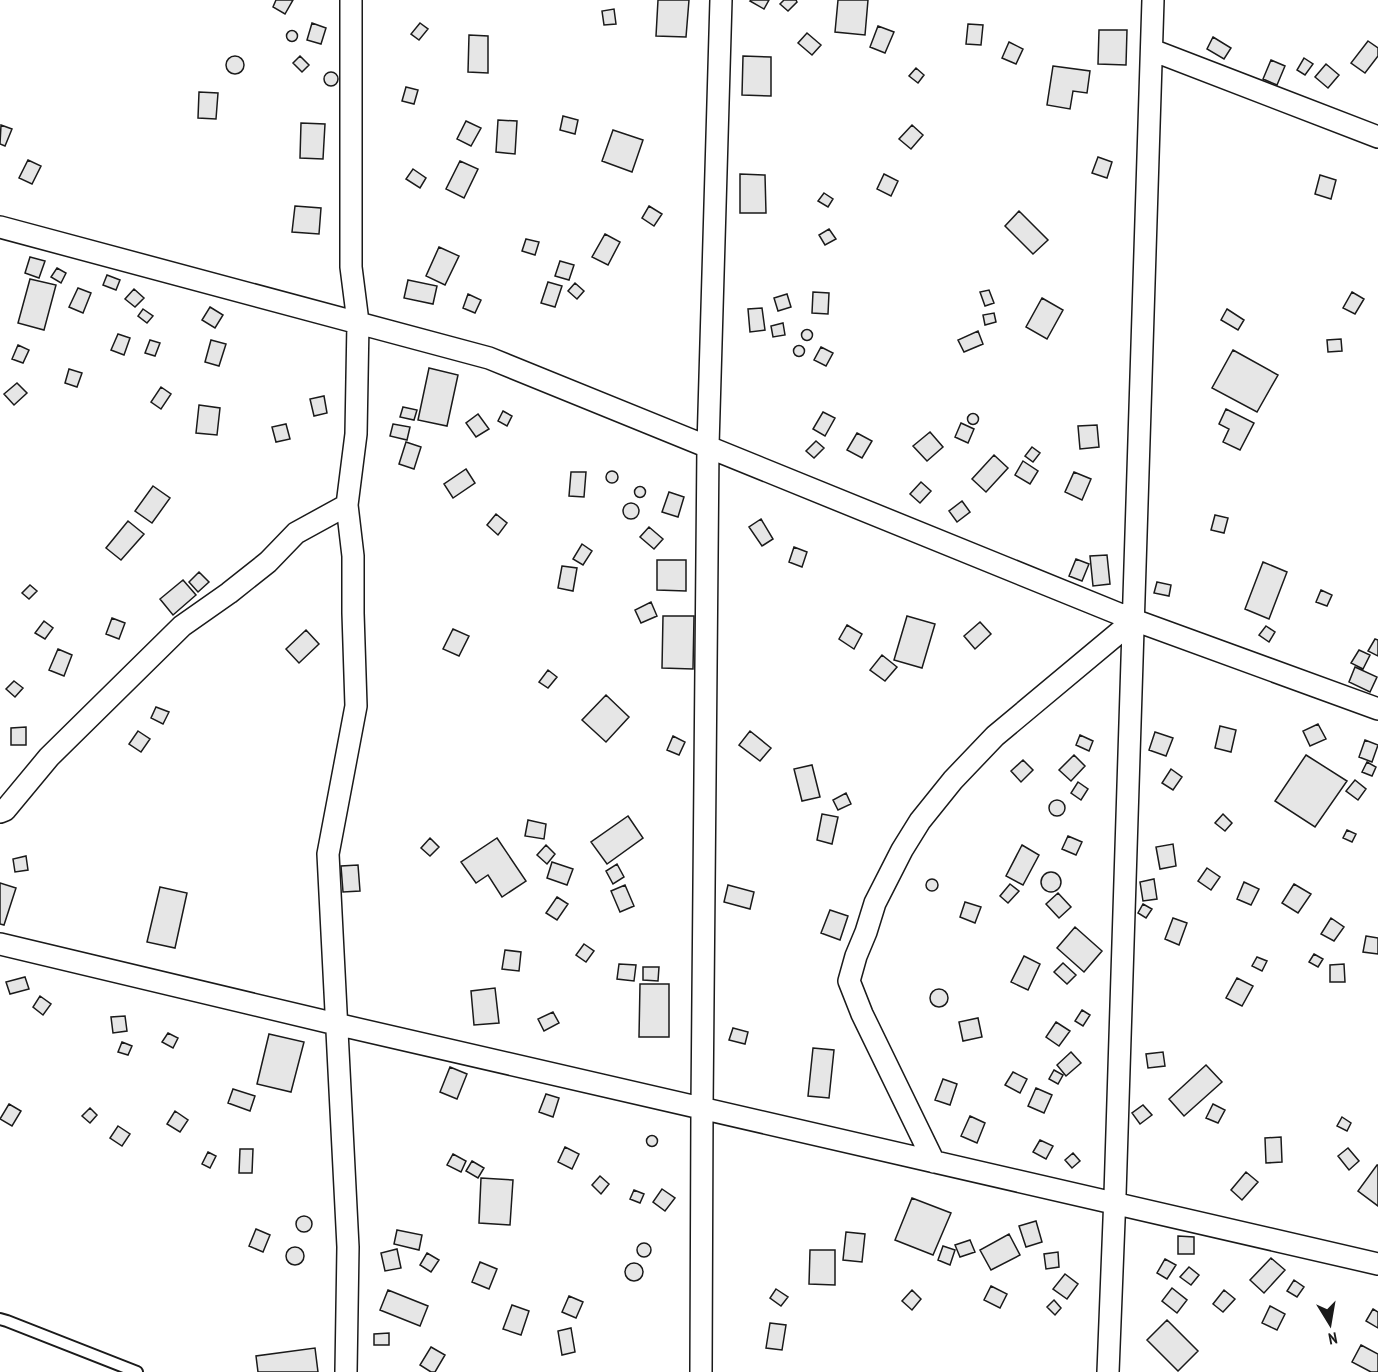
<svg xmlns="http://www.w3.org/2000/svg" width="1378" height="1372" font-family="'PT Sans Narrow',sans-serif">
	<style>
		.building { fill: #e6e6e6; stroke: #1a1a1a; stroke-width: 1.5 }
		.lines { fill: none; stroke-linecap: round; stroke-linejoin: round }
		.service-casing { stroke: #1a1a1a; stroke-width: 14 }
		.minor-casing { stroke: #1a1a1a; stroke-width: 24 }
		.service { stroke: #fff; stroke-width: 10 }
		.minor { stroke: #fff; stroke-width: 21 }
	</style>
	<rect width="100%" height="100%" fill="#fff"/>
	<path class="building" d="M276 0H293L285 14 273 7Z
		M658 0H689L686 37 656 36Z
		M751 0H769L764 9 750 1Z
		M784 0H796L797 2 788 11 780 4Z
		M838 0H868L865 35 835 32Z
		M614 9 616 24 604 25 602 11Z
		M312 23 326 28 321 44 307 40Z
		M420 23 428 29 419 40 411 34Z
		M968 24 983 25 981 45 966 44Z
		M878 26 894 32 885 53 870 47Z
		M1099 30H1127L1126 65 1098 64Z
		M286.5 36a5.5 5.5 0 1 1 11 0a5.5 5.5 0 1 1-11 0Z
		M807 33 821 45 812 55 798 43Z
		M469 35 488 36V73L468 72Z
		M1213 37 1231 48 1224 59 1207 49Z
		M1368 41 1378 48V56L1365 73 1351 63Z
		M1009 42 1023 49 1016 64 1002 58Z
		M226 65a9 9 0 1 1 18 0a9 9 0 1 1-18 0Z
		M300 56 309 65 302 72 293 63Z
		M743 56 771 57V96L742 95Z
		M1304 58 1313 64 1305 75 1297 70Z
		M1271 60 1285 66 1277 85 1263 79Z
		M1326 64 1339 75 1328 88 1315 77Z
		M1053 66 1090 71 1087 93 1073 91 1070 109 1047 105Z
		M916 68 924 75 918 83 909 76Z
		M324 79a7 7 0 1 1 14 0a7 7 0 1 1-14 0Z
		M406 87 418 90 414 104 402 101Z
		M199 92 218 93 216 119 198 118Z
		M563 116 578 120 575 134 560 130Z
		M498 120 517 121 515 154 496 152Z
		M466 121 481 128 471 146 457 139Z
		M301 123 325 124 323 159 300 158Z
		M1 125 12 129 5 146 0 144Z
		M912 125 923 135 911 149 899 139Z
		M613 130 643 140 632 172 602 161Z
		M1098 157 1112 162 1107 178 1092 173Z
		M28 160 41 166 32 184 19 178Z
		M460 161 478 169 464 198 446 189Z
		M413 169 426 178 420 188 406 179Z
		M740 174 765 175 766 213H740Z
		M884 174 898 181 891 196 877 189Z
		M1320 175 1336 180 1331 199 1315 194Z
		M824 193 833 199 828 207 818 201Z
		M295 206 321 208 319 234 292 232Z
		M649 206 662 214 654 226 642 218Z
		M1019 211 1048 240 1033 254 1005 226Z
		M829 229 836 239 825 245 819 235Z
		M605 234 620 242 608 265 592 257Z
		M526 239 539 242 535 255 522 251Z
		M439 247 459 256 445 285 426 276Z
		M30 257 45 261 39 278 25 273Z
		M560 261 574 265 569 280 555 276Z
		M57 268 66 273 61 283 51 277Z
		M107 275 120 280 116 290 103 285Z
		M30 279 56 285 44 330 18 323Z
		M408 280 437 286 433 304 404 298Z
		M548 282 562 286 555 307 541 303Z
		M575 283 584 291 577 299 568 291Z
		M78 288 91 293 83 313 69 307Z
		M134 289 144 298 135 307 125 299Z
		M989 290 994 303 985 306 980 292Z
		M813 292 829 293 828 314 812 313Z
		M1352 292 1364 299 1355 314 1343 308Z
		M468 294 481 300 475 313 463 308Z
		M787 294 791 307 778 311 774 298Z
		M1042 298 1063 310 1047 339 1026 327Z
		M210 307 223 315 215 328 202 320Z
		M762 308 765 330 750 332 748 309Z
		M143 309 153 316 147 323 138 316Z
		M1227 309 1244 320 1238 330 1221 320Z
		M994 313 996 322 985 325 983 315Z
		M783 323 785 335 773 337 771 326Z
		M801.5 335a5.5 5.5 0 1 1 11 0a5.5 5.5 0 1 1-11 0Z
		M978 331 983 344 964 352 958 340Z
		M118 334 130 338 124 355 111 350Z
		M1341 339 1342 351 1328 352 1327 340Z
		M150 340 160 343 155 356 145 353Z
		M211 340 226 344 219 366 205 362Z
		M18 345 29 350 23 363 12 359Z
		M793.5 351a5.5 5.5 0 1 1 11 0a5.5 5.5 0 1 1-11 0Z
		M821 347 833 353 826 366 814 360Z
		M1233 350 1278 375 1257 412 1212 388Z
		M429 368 458 375 447 426 418 420Z
		M69 369 82 373 77 387 65 383Z
		M17 383 27 393 14 405 4 394Z
		M161 387 171 394 161 409 151 402Z
		M324 396 327 413 314 416 310 399Z
		M199 405 220 408 217 435 196 433Z
		M403 407 417 410 414 420 400 417Z
		M1226 409 1254 423 1240 450 1223 442 1229 429 1219 424Z
		M503 411 512 416 507 426 498 421Z
		M823 412 835 418 825 436 813 429Z
		M967.5 419a5.5 5.5 0 1 1 11 0a5.5 5.5 0 1 1-11 0Z
		M478 414 489 429 476 437 466 423Z
		M961 423 974 429 968 443 955 437Z
		M286 424 290 439 276 442 272 427Z
		M393 424 410 427 407 440 390 436Z
		M1097 425 1099 447 1080 449 1078 426Z
		M930 432 943 447 927 461 913 446Z
		M857 433 872 441 862 458 847 450Z
		M816 441 824 448 814 458 806 451Z
		M406 442 421 447 414 469 399 464Z
		M1032 447 1040 453 1033 462 1025 456Z
		M994 455 1008 468 986 492 972 479Z
		M1023 461 1038 471 1030 484 1015 475Z
		M466 469 475 483 453 498 444 484Z
		M606 477a6 6 0 1 1 12 0a6 6 0 1 1-12 0Z
		M571 472H586L584 497 569 496Z
		M1074 472 1091 479 1082 500 1065 492Z
		M921 482 931 491 920 503 910 494Z
		M153 486 170 498 152 523 135 511Z
		M634.5 492a5.5 5.5 0 1 1 11 0a5.5 5.5 0 1 1-11 0Z
		M669 492 684 497 678 517 662 512Z
		M962 501 970 512 957 522 949 511Z
		M623 511a8 8 0 1 1 16 0a8 8 0 1 1-16 0Z
		M496 514 507 523 498 535 487 525Z
		M1215 515 1228 518 1224 533 1211 530Z
		M761 519 773 539 762 546 749 527Z
		M128 521 144 534 121 560 106 548Z
		M649 527 663 539 654 549 640 537Z
		M582 544 592 551 583 565 573 559Z
		M794 547 807 552 802 567 789 562Z
		M1107 555 1110 584 1093 586 1090 556Z
		M1076 559 1089 564 1082 581 1069 576Z
		M657 560H686V591L657 590Z
		M1263 562 1287 572 1269 619 1245 609Z
		M562 566 577 568 573 591 558 588Z
		M199 572 209 582 198 592 189 582Z
		M183 580 196 595 173 615 160 599Z
		M1157 582 1171 585 1169 596 1154 593Z
		M30 585 37 591 29 599 22 593Z
		M1321 590 1332 595 1327 606 1316 602Z
		M651 602 657 616 641 623 635 610Z
		M663 616H694L693 669 662 668Z
		M907 616 935 624 922 668 894 660Z
		M112 618 125 623 119 639 106 634Z
		M44 621 53 628 45 639 35 633Z
		M980 622 991 634 975 649 964 636Z
		M847 625 862 634 854 649 839 639Z
		M1266 626 1275 632 1269 642 1259 635Z
		M453 629 469 636 459 656 443 649Z
		M306 630 319 644 299 663 286 649Z
		M1375 639 1378 640V656L1368 651Z
		M58 649 72 655 64 676 49 670Z
		M1359 650 1370 655 1363 669 1351 663Z
		M882 655 897 667 885 681 870 670Z
		M1355 667 1377 677 1370 692 1349 682Z
		M548 670 557 677 548 688 539 682Z
		M14 681 23 688 15 697 6 689Z
		M606 695 629 717 606 742 582 720Z
		M156 707 169 712 163 724 151 718Z
		M1318 724 1326 739 1310 746 1303 731Z
		M1220 726 1236 730 1231 752 1215 748Z
		M26 727V745H11V728Z
		M138 731 150 739 141 752 129 744Z
		M750 731 771 748 760 761 739 745Z
		M1155 732 1173 738 1166 756 1149 750Z
		M1080 735 1093 741 1089 751 1076 745Z
		M673 736 685 742 679 755 667 750Z
		M1365 740 1378 745 1372 762 1359 757Z
		M1074 755 1085 766 1071 781 1059 770Z
		M1306 755 1347 781 1315 827 1275 801Z
		M1023 760 1033 770 1021 782 1011 771Z
		M1367 762 1376 767 1372 776 1362 772Z
		M812 765 820 797 802 801 794 769Z
		M1171 769 1182 777 1173 790 1162 783Z
		M1355 780 1366 789 1358 800 1346 791Z
		M1078 782 1088 789 1081 800 1071 793Z
		M846 793 851 804 838 810 833 800Z
		M1049 808a8 8 0 1 1 16 0a8 8 0 1 1-16 0Z
		M822 814 838 817 832 844 817 840Z
		M1223 814 1232 823 1225 831 1215 823Z
		M628 816 643 838 607 864 591 842Z
		M528 820 546 824 544 839 525 836Z
		M1347 830 1356 834 1352 842 1343 838Z
		M1068 836 1082 842 1076 855 1062 849Z
		M430 838 439 847 430 856 421 848Z
		M497 838 526 881 502 897 488 875 476 883 461 862Z
		M1173 844 1176 866 1160 869 1156 847Z
		M546 845 555 854 547 864 537 855Z
		M1022 845 1039 855 1023 885 1006 876Z
		M26 856 28 870 15 872 13 859Z
		M552 862 573 869 567 885 547 878Z
		M617 864 624 877 613 884 606 871Z
		M358 865 360 891 343 892 341 866Z
		M1207 868 1220 877 1211 890 1198 881Z
		M1041 882a10 10 0 1 1 20 0a10 10 0 1 1-20 0Z
		M926 885a6 6 0 1 1 12 0a6 6 0 1 1-12 0Z
		M1154 879 1157 899 1143 901 1140 882Z
		M1244 882 1259 889 1251 905 1237 899Z
		M0 883 16 888 4 925 0 924Z
		M1010 884 1019 891 1008 903 1000 896Z
		M1294 884 1311 894 1298 913 1282 903Z
		M625 885 634 906 620 912 611 891Z
		M728 885 754 892 750 909 724 902Z
		M160 887 187 893 175 948 147 942Z
		M1058 893 1071 907 1059 918 1046 904Z
		M557 897 568 904 557 920 546 913Z
		M965 902 981 907 975 923 960 917Z
		M1143 904 1152 909 1146 918 1138 913Z
		M830 910 848 916 840 940 821 933Z
		M1173 918 1187 923 1179 945 1165 939Z
		M1331 918 1344 927 1334 941 1321 934Z
		M1075 927 1102 951 1084 972 1057 948Z
		M1366 936 1378 938V954L1363 952Z
		M584 944 594 951 586 962 576 955Z
		M505 950 521 952 519 971 502 969Z
		M1314 954 1323 959 1318 967 1309 962Z
		M1024 956 1040 964 1028 990 1011 982Z
		M1257 957 1267 961 1262 971 1252 966Z
		M1063 963 1076 975 1067 984 1054 972Z
		M619 964 636 965 634 981 617 979Z
		M1344 964 1345 982H1330V965Z
		M643 967H659L658 981 643 980Z
		M25 977 29 989 10 994 6 982Z
		M1237 978 1253 986 1242 1006 1226 998Z
		M640 984H669V1037H639Z
		M495 988 499 1023 474 1025 471 991Z
		M930 998a9 9 0 1 1 18 0a9 9 0 1 1-18 0Z
		M40 996 51 1004 43 1015 33 1007Z
		M1082 1010 1090 1015 1083 1026 1075 1021Z
		M553 1012 559 1023 544 1031 538 1019Z
		M125 1016 127 1031 113 1033 111 1017Z
		M978 1018 982 1037 963 1041 959 1022Z
		M1056 1022 1070 1031 1059 1046 1046 1037Z
		M733 1028 748 1032 745 1044 729 1040Z
		M168 1033 178 1038 173 1048 162 1042Z
		M269 1034 304 1042 291 1092 257 1084Z
		M122 1042 132 1046 128 1055 118 1052Z
		M813 1048 834 1050 829 1098 808 1096Z
		M1071 1052 1081 1063 1066 1076 1057 1065Z
		M1163 1052 1165 1066 1148 1068 1146 1054Z
		M1206 1065 1222 1082 1184 1116 1169 1099Z
		M450 1067 467 1074 457 1099 440 1092Z
		M1054 1070 1063 1075 1058 1084 1049 1079Z
		M1013 1072 1027 1079 1020 1093 1005 1085Z
		M943 1079 957 1084 950 1105 935 1100Z
		M1036 1088 1052 1095 1044 1113 1028 1106Z
		M233 1089 255 1096 250 1111 228 1103Z
		M546 1094 559 1098 553 1117 539 1112Z
		M9 1104 21 1111 12 1126 0 1119Z
		M1213 1104 1225 1110 1218 1123 1206 1118Z
		M1143 1105 1152 1115 1140 1124 1132 1113Z
		M90 1108 97 1115 90 1123 82 1116Z
		M175 1111 188 1120 180 1132 167 1124Z
		M970 1116 985 1123 977 1143 961 1136Z
		M1342 1117 1351 1123 1347 1131 1337 1126Z
		M118 1126 130 1134 122 1146 110 1138Z
		M646.5 1141a5.5 5.5 0 1 1 11 0a5.5 5.5 0 1 1-11 0Z
		M1281 1137 1282 1162 1266 1163 1265 1138Z
		M1040 1140 1053 1146 1046 1159 1033 1152Z
		M565 1147 579 1154 572 1169 558 1162Z
		M1348 1148 1359 1161 1349 1170 1338 1156Z
		M240 1149H253L252 1173H239Z
		M208 1152 216 1156 210 1168 202 1164Z
		M1073 1153 1080 1161 1072 1168 1065 1160Z
		M453 1154 466 1161 461 1172 447 1165Z
		M472 1161 484 1168 478 1178 466 1171Z
		M1377 1165H1378V1206L1358 1191Z
		M1246 1172 1258 1182 1242 1200 1231 1190Z
		M600 1176 609 1184 601 1194 592 1185Z
		M481 1178 513 1180 510 1225 479 1223Z
		M662 1189 675 1198 665 1211 653 1202Z
		M634 1190 644 1194 640 1203 630 1199Z
		M912 1198 951 1213 933 1255 895 1240Z
		M296 1224a8 8 0 1 1 16 0a8 8 0 1 1-16 0Z
		M1036 1221 1042 1242 1026 1247 1019 1226Z
		M256 1229 270 1235 263 1252 249 1246Z
		M397 1230 422 1235 419 1250 394 1244Z
		M846 1232 865 1234 862 1262 843 1260Z
		M1009 1234 1020 1255 991 1270 980 1250Z
		M1178 1236 1194 1237V1254H1178Z
		M970 1240 975 1252 960 1257 955 1245Z
		M637 1250a7 7 0 1 1 14 0a7 7 0 1 1-14 0Z
		M943 1246 955 1250 950 1265 938 1260Z
		M286 1256a9 9 0 1 1 18 0a9 9 0 1 1-18 0Z
		M397 1249 401 1268 385 1271 381 1253Z
		M810 1250H835V1285L809 1284Z
		M1058 1252 1059 1267 1046 1269 1044 1254Z
		M427 1253 439 1260 431 1272 420 1265Z
		M1271 1258 1285 1270 1264 1293 1250 1280Z
		M1165 1259 1176 1265 1167 1279 1157 1273Z
		M480 1262 497 1269 489 1289 472 1282Z
		M625 1272a9 9 0 1 1 18 0a9 9 0 1 1-18 0Z
		M1189 1267 1199 1275 1191 1285 1180 1277Z
		M1065 1274 1078 1284 1067 1299 1053 1289Z
		M1294 1280 1304 1287 1297 1297 1287 1291Z
		M991 1286 1007 1294 1000 1308 984 1300Z
		M1172 1288 1187 1300 1177 1313 1162 1301Z
		M776 1289 788 1297 781 1306 770 1298Z
		M388 1290 428 1306 420 1326 380 1310Z
		M912 1290 921 1299 912 1310 902 1301Z
		M1224 1290 1235 1299 1223 1312 1213 1304Z
		M569 1296 583 1302 576 1318 562 1312Z
		M1054 1300 1061 1308 1055 1315 1047 1307Z
		M512 1305 529 1311 521 1335 503 1329Z
		M1270 1306 1285 1314 1277 1330 1262 1323Z
		M1373 1309 1378 1312V1328L1366 1321Z
		M1167 1320 1198 1351 1178 1371 1147 1340Z
		M770 1323 786 1325 782 1350 766 1348Z
		M571 1328 575 1352 562 1355 558 1331Z
		M389 1333V1345H374V1334Z
		M1361 1345 1378 1354V1372H1371L1352 1362Z
		M431 1347 445 1355 435 1372H431L420 1365Z
		M315 1348 318 1372H258L256 1356Z"/>
	<g class="lines">
		<g class="service-casing">
			<path id="service" d="M0 1319 7 1321 137 1372"/>
		</g>
		<g class="minor-casing">
			<path id="minor" d="M1152 50 1378 137
				M0 227 489 358 1134 620 1378 709
				M0 812 5 810 49 757 182 626 229 593 268 562 296 533 347 505
				M0 944 336 1024 1378 1264
				M934 1162 862 1014 849 981 856 956 866 932 875 903 902 850 920 821 953 780 995 736 1134 620
				M346 1372 348 1247 328 854 356 706 353 613V556L347 505 356 434 358 322 351 267V0
				M701 1372 702 1108 708 446 721 0
				M1108 1372 1115 1195 1153 0"/>
		</g>
		<use href="#service" class="service"/>
		<use href="#minor" class="minor"/>
	</g>
	<g transform="translate(1330 1324) rotate(169)" stroke="#ffffff" stroke-width="4.5" paint-order="stroke">
	<path d="M0-4.5L10 22L0 15L-10 22Z" fill="#1a1a1a"/>
	<text y="-9" font-size="16" font-weight="bold" text-anchor="middle" fill="#1a1a1a">N</text>
	</g>
</svg>
